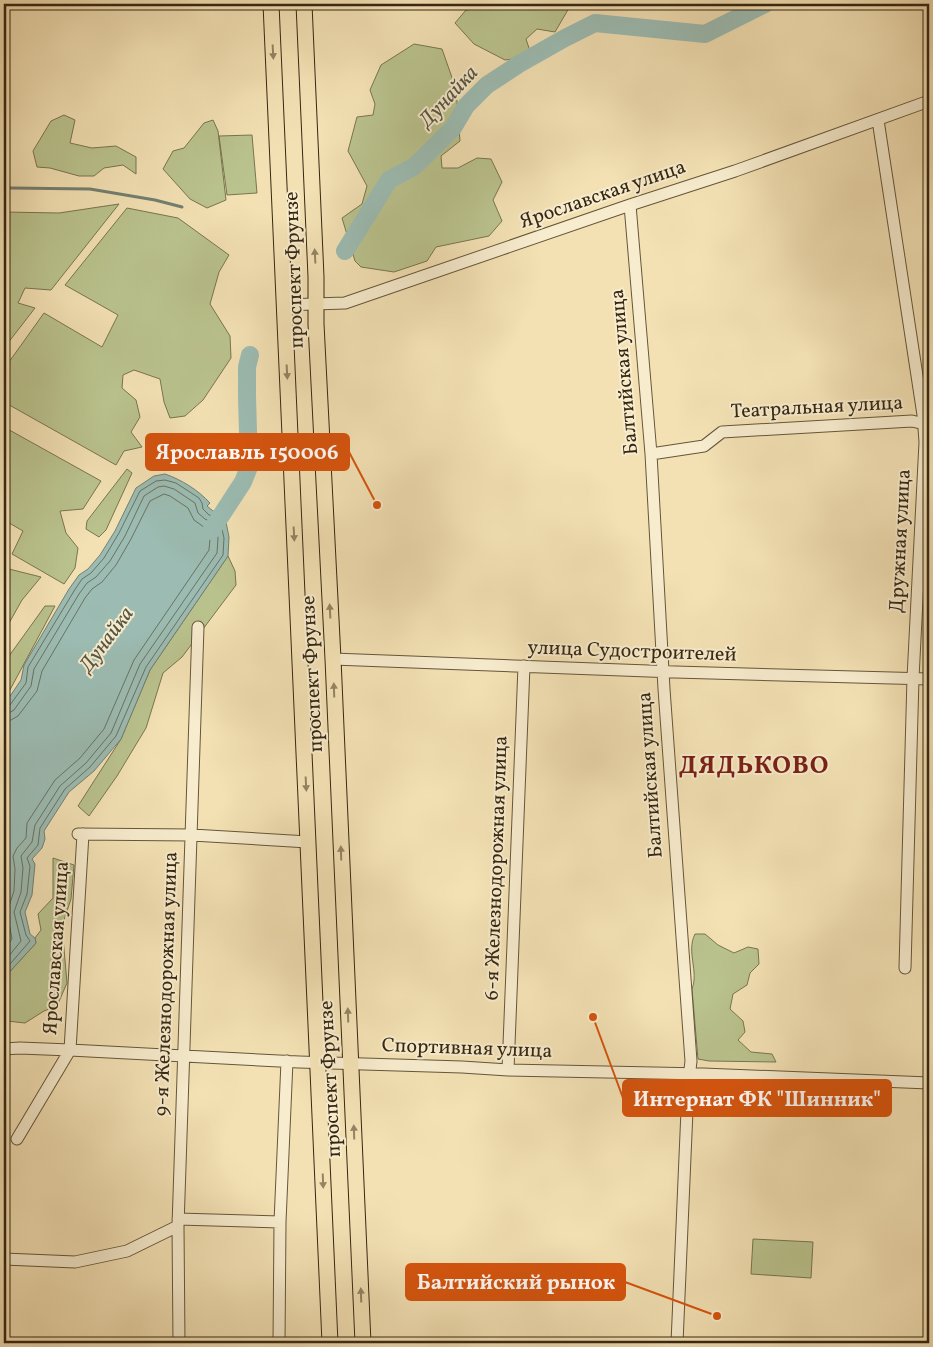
<svg xmlns="http://www.w3.org/2000/svg" width="933" height="1347" font-family="Vollkorn,serif">
	<style>
		.green { fill: #bac38e; stroke: #787550 }
		.water { fill: #9cbcb3; stroke: #738073 }
		.lines { fill: none; stroke-linecap: round; stroke-linejoin: round }
		.shore { stroke: #697262; stroke-width: 1 }
		.stream { stroke: #738073; stroke-width: 3 }
		.river { stroke: #9cbcb3; stroke-width: 18 }
		.minor-casing { stroke: #65563a; stroke-width: 13 }
		.major-casing { stroke: #362712; stroke-width: 17 }
		.minor { stroke: #f7ecce; stroke-width: 11 }
		.major { stroke: #f3e1b4; stroke-width: 15 }
		.oneway { fill: #948463 }
		.labels { text-anchor: middle; dominant-baseline: central; stroke-width: 4; stroke-linejoin: round; paint-order: stroke }
		.street-label { font-size: 20px; fill: #362712; stroke: #f7ecce }
		.water-label { font-size: 21px; font-style: italic; fill: #555442; stroke: #f7ecce }
		.district-label { font-size: 25px; font-weight: bold; letter-spacing: 1px; fill: #7a1f14; stroke: #f7ecce }
		.leader { fill: none; stroke: #d6540d; stroke-width: 2 }
		.callout-dot { fill: #d6540d; stroke: #f7ecce; stroke-width: 2 }
		.callout { fill: #d6540d; stroke: #d6540d; stroke-width: 2 }
		.callout-label { font-size: 21px; text-anchor: middle; font-weight: bold; fill: #fff }
	</style>
	<rect width="100%" height="100%" fill="#f3e1b4"/>
	<filter id="stains"><feTurbulence type="fractalNoise" baseFrequency=".004" numOctaves="4"/><feColorMatrix values="0 0 0 0 .2 0 0 0 0 .09 0 0 0 0 .02 0 0 0 .5 -.17"/></filter>
	<radialGradient id="worn" r=".72"><stop offset=".6" stop-color="#630" stop-opacity="0"/><stop offset="1" stop-color="#630" stop-opacity=".3"/></radialGradient>
	<path class="green" d="M491 4H578L569 8 555 32 537 29 526 39 530 51 522 58 505 60 474 44 455 23 466 10 489 7Z
		M414 44 442 49 456 89 460 141 441 156 442 168H458L477 158 491 159 502 182 493 200 502 221 489 236 436 247 427 261 394 272 361 267 355 261 342 218 362 204 367 186 348 151 357 117 373 115 375 104 370 90 381 65Z
		M64 115 75 120 70 143 92 148 116 146 136 157V174L123 165 104 168 94 176H79L50 168 37 167 33 151 51 121Z
		M213 120 218 131 226 200 207 208 190 199 163 169 173 151 184 148 204 123Z
		M252 135 257 193 227 195 219 136Z
		M119 204 51 290 25 288 18 303 35 308 4 348V212L59 213Z
		M127 208 178 218 229 255 219 272 210 304 230 336 231 358 203 400 185 416 170 418 164 402 160 379 134 370 123 375 122 388 136 400 140 417 131 432 142 447 124 451 116 465 4 402V369L44 313 102 347 118 315 65 285Z
		M4 427 101 481 83 509 60 511 66 533 78 548 75 568 64 584 12 554 23 531 4 520Z
		M127 469 132 473 106 530 99 537 86 529 87 521Z
		M228 556 235 571 236 585 182 657 163 673 146 728 117 776 89 816 78 806 121 739 150 670Z
		M9 569 41 577 22 600 4 632V575Z
		M45 606H55L4 701V663Z
		M53 858 74 865 71 899 62 926 67 983 57 1006 44 1011 25 1023 7 1021 5 1034H4V978L36 943 35 938 41 930 38 914 53 898Z
		M695 934H705L718 945 734 953 748 947 758 949 759 964 750 973 747 985 733 994 730 1009 743 1021 745 1032 738 1040 751 1052 772 1054 776 1062 709 1061 698 1059 692 989C699 971 686 952 695 934Z
		M753 1239 813 1242 811 1278 751 1274Z"/>
	<path class="water" d="M165 474C182 480 198 490 210 503L207 506 213 511 224 512 229 537 228 556 150 670 121 739 94 771 69 792 44 831 45 839 42 848 32 859 35 864 32 895 25 912 30 934 35 938 36 943 4 978V705L21 680 24 665 69 589 79 575 88 569 100 555 115 531 136 488 154 476Z"/>
	<g class="lines">
		<path class="shore" d="M4 707 10 705 26 683 28 667 74 591 82 579 91 573 104 558 119 533 140 491 156 481 165 480 176 483 199 498 202 503 203 509 209 515 219 517 224 538 223 555 146 667 116 736 90 767 65 789 40 828 38 845 27 858 30 866 27 894 20 912 26 935 30 941 4 971
			M4 714 9 713 14 710 31 686 34 669 79 594 87 583 96 577 110 561 125 536 144 496 158 487 164 486 174 489 195 503 198 513 205 519 215 524 218 538 217 553 140 664 111 733 86 763 60 786 35 825 32 842 21 856 23 868 21 892 14 912 21 941 4 962
			M4 721 11 720 18 716 37 691 42 671 85 598 92 589 102 582 116 565 131 539 150 501 164 494 170 496 188 508 194 520 208 530 210 539 209 550 134 660 104 729 80 758 55 780 27 823 26 838 17 848 13 856 15 869 14 891 7 912 12 939 4 950"/>
		<path class="stream" d="M11 188 90 189 155 200 182 207"/>
		<path class="river" d="M345 251 389 180 415 166 453 128 466 106 487 85 519 64 565 38 595 23 705 34 765 4
			M211 531 243 482 249 467 247 396V367L250 355"/>
		<g class="minor-casing">
			<path id="minor" d="M878 120 923 415 925 442 913 678 905 968
				M630 205 651 454 664 689 691 1061 688 1087 677 1343
				M284 305 345 303 630 205 735 171 929 101
				M651 454 704 446 722 432 912 421 929 425
				M333 659 675 672 929 679
				M78 834 192 835 308 842
				M4 1049 20 1048 70 1050 299 1062 462 1067 508 1070 703 1074 929 1083
				M508 1070 524 666
				M17 1139 70 1050 83 834
				M178 1219 280 1222
				M4 1259 75 1262 127 1251 178 1226
				M179 1343 178 1226 198 627
				M279 1343 280 1222 287 1061"/>
		</g>
		<g class="major-casing">
			<path id="major" d="M271 4 330 1343
				M304 4 316 277V324L333 659 363 1343"/>
		</g>
		<use href="#minor" class="minor"/>
		<use href="#major" class="major"/>
	</g>
	<defs><path id="oneway-solid" d="M-6-.8H1V-3.2L6.5 0L1 3.2V.8H-6Z" transform="scale(1.25)"/></defs>
	<g class="oneway">
		<use href="#oneway-solid" transform="translate(273 52) rotate(87)"/>
		<use href="#oneway-solid" transform="translate(315 256) rotate(-93)"/>
		<use href="#oneway-solid" transform="translate(287 372) rotate(87)"/>
		<use href="#oneway-solid" transform="translate(294 534) rotate(87)"/>
		<use href="#oneway-solid" transform="translate(330 611) rotate(-93)"/>
		<use href="#oneway-solid" transform="translate(334 690) rotate(-92)"/>
		<use href="#oneway-solid" transform="translate(306 784) rotate(87)"/>
		<use href="#oneway-solid" transform="translate(341 853) rotate(-92)"/>
		<use href="#oneway-solid" transform="translate(348 1015) rotate(-92)"/>
		<use href="#oneway-solid" transform="translate(354 1132) rotate(-92)"/>
		<use href="#oneway-solid" transform="translate(323 1181) rotate(88)"/>
		<use href="#oneway-solid" transform="translate(361 1295) rotate(-92)"/>
	</g>
	<g class="labels">
		<g class="street-label">
			<text transform="translate(603 195) rotate(-19)">Ярославская улица</text>
			<text transform="translate(295 270) rotate(-92)">проспект Фрунзе</text>
			<text transform="translate(625 372) rotate(-95)">Балтийская улица</text>
			<text transform="translate(817 408) rotate(-3)">Театральная улица</text>
			<text transform="translate(901 541) rotate(-87)">Дружная улица</text>
			<text transform="translate(632 652) rotate(2)">улица Судостроителей</text>
			<text transform="translate(313 674) rotate(-93)">проспект Фрунзе</text>
			<text transform="translate(651 775) rotate(-94)">Балтийская улица</text>
			<text transform="translate(497 868) rotate(-88)">6-я Железнодорожная улица</text>
			<text transform="translate(57 948) rotate(-86)">Ярославская улица</text>
			<text transform="translate(167 984) rotate(-88)">9-я Железнодорожная улица</text>
			<text transform="translate(467 1049) rotate(2)">Спортивная улица</text>
			<text transform="translate(331 1079) rotate(-93)">проспект Фрунзе</text>
		</g>
		<g class="water-label">
			<text transform="translate(449 97) rotate(-47)">Дунайка</text>
			<text transform="translate(107 640) rotate(-53)">Дунайка</text>
		</g>
		<g class="district-label">
			<text x="754" y="766">ДЯДЬКОВО</text>
		</g>
	</g>
	<path class="leader" d="M377 505L349 452M593 1017L623 1098M717 1316L625 1282"/>
	<g class="callout-dot">
		<circle cx="377" cy="505" r="5"/>
		<circle cx="593" cy="1017" r="5"/>
		<circle cx="717" cy="1316" r="5"/>
	</g>
	<g class="callout">
		<rect x="146" y="434" width="203" height="36" rx="5"/>
		<rect x="623" y="1080" width="268" height="36" rx="5"/>
		<rect x="406" y="1264" width="219" height="36" rx="5"/>
	</g>
	<g class="callout-label">
		<text x="247" y="459">Ярославль 150006</text>
		<text x="757" y="1106">Интернат ФК "Шинник"</text>
		<text x="516" y="1289">Балтийский рынок</text>
	</g>
	<rect width="933" height="1347" fill="none" stroke="#f3e1b4" stroke-width="20"/>
	<rect x="5" y="5" width="923" height="1337" fill="none" stroke="#362712" stroke-width="2.5"/>
	<rect x="10" y="10" width="913" height="1327" fill="none" stroke="#362712"/>
	<rect width="100%" height="100%" filter="url(#stains)"/>
	<rect width="100%" height="100%" fill="url(#worn)"/>
</svg>
